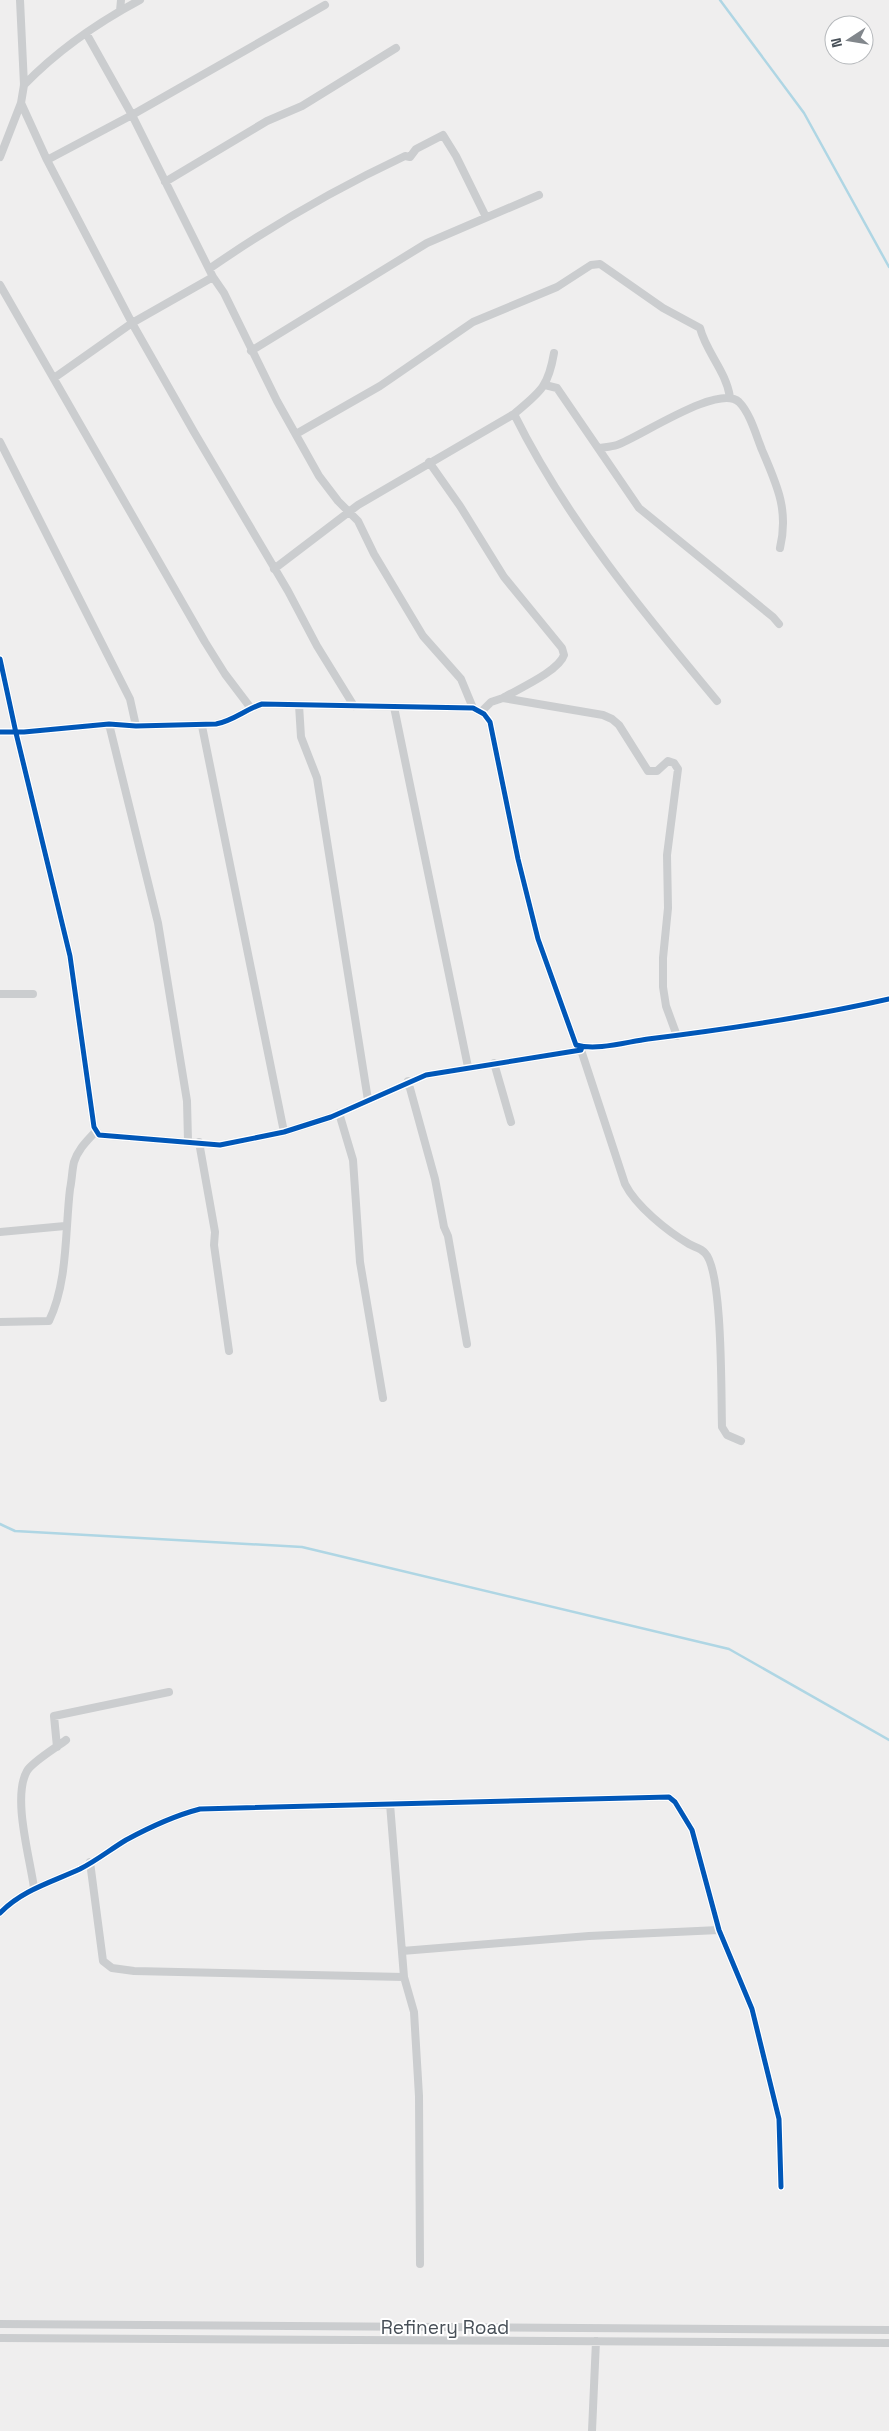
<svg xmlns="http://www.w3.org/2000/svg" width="889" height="2431" font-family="'Space Grotesk',sans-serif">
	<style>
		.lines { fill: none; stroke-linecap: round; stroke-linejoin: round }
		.stream { stroke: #afd6e4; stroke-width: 2.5 }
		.minor { stroke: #cbcdcf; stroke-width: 8 }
		.cycleway-casing { stroke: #fff; stroke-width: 8 }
		.cycleway { stroke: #0057b8; stroke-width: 5 }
		.labels { text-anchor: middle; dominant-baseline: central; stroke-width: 4; stroke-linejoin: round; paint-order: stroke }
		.street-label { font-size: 19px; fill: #485058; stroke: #fff }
	</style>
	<rect width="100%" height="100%" fill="#efeeee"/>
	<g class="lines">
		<path class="stream" d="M720 0 804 113 889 267
			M0 1524 15 1531 302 1547 729 1649 889 1740"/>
		<path class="minor" d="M120 11 121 0
			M86 33 132 115 213 277 224 293 277 401 319 476 338 501 358 521 374 554 423 636 461 679 473 708
			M24 85C58 50 97 23 140 0
			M21 103 47 160 132 323 194 432 288 591 317 646 354 706
			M0 157 21 103 24 85 20 0
			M47 160 132 115 325 5
			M165 182 267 121 302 106 396 48
			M209 269C271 226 337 188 405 156L410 157 416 149 443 135 456 156 486 217
			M0 285 205 642 225 674 250 707
			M251 351 427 243 539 195
			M54 378 132 323 213 277
			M545 385 557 388 639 508 773 617 779 624
			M514 414C566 519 642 611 717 701
			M296 434 380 386 473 322 557 287 591 265 600 264 663 308 700 328C706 352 726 371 730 397
			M0 442 130 699 136 726
			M599 448C605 447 611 447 617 445 640 437 719 383 739 402 750 413 756 435 762 450 777 485 789 510 780 548
			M429 462 460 506 504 577 562 648 564 655C559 671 518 689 503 698
			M274 569 358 505 514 414C540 392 548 388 554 353
			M0 659 16 733 70 956 94 1127 99 1135 220 1145 284 1132 331 1117 426 1075 581 1050 582 1047
			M299 705 301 737 317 778 368 1100
			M394 707 468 1067
			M481 712 491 702 503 698 603 715 612 719 619 725 648 771H657L668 761 674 763 678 769 667 855 668 908 663 958V987L666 1006 677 1036
			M109 724 158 923 187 1101 188 1141
			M202 726 284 1132
			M0 732H24L109 724 136 726 216 724C233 721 246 709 262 704L473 708 484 714 490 722 518 859 538 939 576 1045C597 1051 626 1042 648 1039 729 1029 810 1017 889 999
			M0 994H33
			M581 1050 625 1184C636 1206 667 1231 689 1244 694 1247 701 1248 705 1253 723 1271 721 1396 722 1427L727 1435 741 1441
			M494 1063 511 1122
			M408 1081 435 1179 444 1227 448 1236 467 1344
			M339 1113 353 1160 360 1262 383 1398
			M199 1142 215 1232 214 1245 229 1351
			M0 1232 65 1226
			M0 1322 49 1321C68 1282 65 1231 70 1189 72 1180 72 1170 74 1162 78 1149 87 1141 96 1131
			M57 1747 54 1716 169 1692
			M390 1804 404 1977 414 2012 419 2096 420 2264
			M90 1862 103 1961 112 1968 134 1971 404 1977
			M34 1888C30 1858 12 1797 27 1771 32 1762 57 1747 66 1740
			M0 1913C22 1890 52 1882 80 1869 96 1861 111 1849 126 1840 150 1827 173 1816 200 1809L669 1797 675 1802 692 1830 719 1930 752 2009 779 2119 781 2187
			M402 1951 589 1936 719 1930
			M0 2324 889 2330
			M0 2338 889 2343
			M592 2431 596 2341"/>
		<g class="cycleway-casing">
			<path id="cycleway" d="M0 659 16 733 70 956 94 1127 99 1135 220 1145 284 1132 331 1117 426 1075 581 1050 582 1047
				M0 732H24L109 724 136 726 216 724C233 721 246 709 262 704L473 708 484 714 490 722 518 859 538 939 576 1045C597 1051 626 1042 648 1039 729 1029 810 1017 889 999
				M0 1913C22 1890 52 1882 80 1869 96 1861 111 1849 126 1840 150 1827 173 1816 200 1809L669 1797 675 1802 692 1830 719 1930 752 2009 779 2119 781 2187"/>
		</g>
		<use href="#cycleway" class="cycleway"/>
	</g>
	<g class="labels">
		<g class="street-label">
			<text x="445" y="2327">Refinery Road</text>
		</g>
	</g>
	<g transform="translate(849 40) rotate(258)"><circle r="24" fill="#ffffff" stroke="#b6b9bc"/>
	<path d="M0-4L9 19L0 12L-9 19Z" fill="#82878c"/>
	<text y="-8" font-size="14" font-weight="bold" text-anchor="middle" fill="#485058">N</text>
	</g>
</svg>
